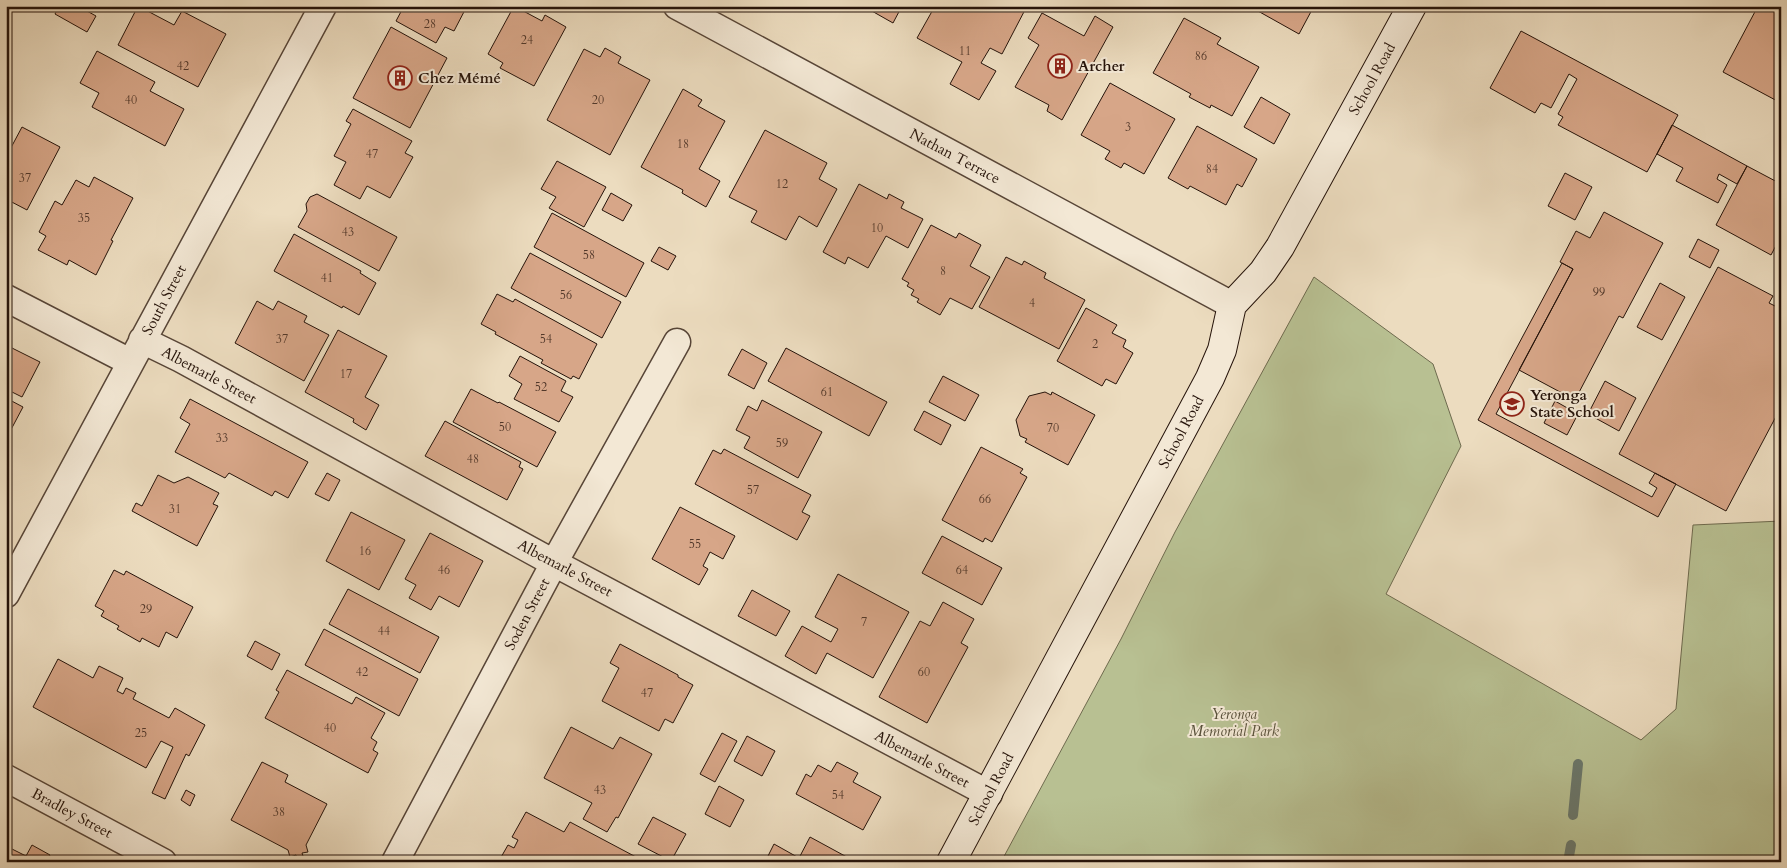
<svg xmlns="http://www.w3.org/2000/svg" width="1787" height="868" font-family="Cardo,serif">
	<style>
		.green { fill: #b8c092; stroke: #6e6a4e }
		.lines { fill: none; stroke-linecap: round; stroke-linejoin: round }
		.stream { stroke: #6b786c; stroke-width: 10 }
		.building { fill: #d7a688; stroke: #25130a }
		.street-casing { stroke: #574537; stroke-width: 29 }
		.secondary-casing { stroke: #25130a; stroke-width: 30 }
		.street { stroke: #f3e8d5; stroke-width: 26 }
		.secondary { stroke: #f3e8d5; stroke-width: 28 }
		.labels { text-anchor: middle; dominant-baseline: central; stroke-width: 4; stroke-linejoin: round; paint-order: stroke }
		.number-label { font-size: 12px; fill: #52382a }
		.poi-label { font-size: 15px; font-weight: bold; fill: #25130a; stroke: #f3e8d5; text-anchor: start }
		.street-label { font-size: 15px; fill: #25130a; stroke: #f3e8d5 }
		.park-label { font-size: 15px; font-style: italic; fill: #58503a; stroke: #f3e8d5 }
	</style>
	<rect width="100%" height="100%" fill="#ecdcbf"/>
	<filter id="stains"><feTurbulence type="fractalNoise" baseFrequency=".004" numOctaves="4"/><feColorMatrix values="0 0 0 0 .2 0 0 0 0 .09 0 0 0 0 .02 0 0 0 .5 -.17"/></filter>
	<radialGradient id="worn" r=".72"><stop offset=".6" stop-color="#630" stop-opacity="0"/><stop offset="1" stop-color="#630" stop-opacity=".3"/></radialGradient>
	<path class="green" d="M1314 277 1433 364 1461 446 1386 594 1641 740 1676 709 1693 525 1781 521V862H1001L1121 639 1175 532Z"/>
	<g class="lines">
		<path class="stream" d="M1573 815 1578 764
			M1568 862 1571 845"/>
	</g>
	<path class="building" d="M59 6H78L96 16 87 32 55 14Z
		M138 6 174 25 182 11 226 34 198 87 118 45Z
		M404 6H467L454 31 445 27 436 43 396 21Z
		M514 6 542 21 545 15 566 27 534 86 500 68 503 63 488 54Z
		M863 6H902L893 23Z
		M935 6H1027L1002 54 990 48 981 63 996 71 979 100 950 84 962 62 917 38Z
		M1249 6H1314L1299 34Z
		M1758 6H1781V103L1723 72Z
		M1042 13 1084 36 1095 16 1113 27 1062 120 1047 111 1049 105 1015 87 1039 45 1028 38Z
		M1184 18 1221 38 1217 44 1259 67 1232 116 1211 105 1210 108 1189 97 1191 94 1153 73Z
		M391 27 447 58 410 128 353 98Z
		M1521 31 1678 115 1647 172 1558 125 1563 117 1558 114 1577 79 1569 74 1551 108 1541 103 1535 113 1490 88Z
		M605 48 621 57 618 63 650 80 610 155 547 120 584 49 600 57Z
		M97 51 155 82 150 91 184 109 165 146 92 107 99 93 80 83Z
		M1110 83 1175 119 1144 174 1124 163 1121 168 1105 159 1110 151 1081 135Z
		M683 89 702 100 698 106 725 121 699 169 720 181 706 207 682 193 683 190 641 167Z
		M1261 97 1290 114 1274 144 1244 127Z
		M353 109 412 141 405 153 413 157 390 198 367 186 360 199 334 185 346 162 334 156 351 124 346 121Z
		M1672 125 1747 166 1737 184 1719 174 1717 179 1727 185 1718 203 1676 181 1683 168 1657 154Z
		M1197 126 1257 159 1242 187 1237 184 1226 205 1190 186 1188 189 1168 178Z
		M22 127 60 147 27 210 6 199V157Z
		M765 130 827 163 819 179 837 189 817 227 799 216 786 240 751 222 757 211 729 197Z
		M557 161 606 187 584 227 549 208 556 197 541 189Z
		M1747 166 1781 184V236L1771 255 1716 225Z
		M1565 173 1592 187 1575 220 1548 206Z
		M94 177 133 198 111 240 113 241 96 275 69 260 67 265 38 250 46 236 39 232 55 201 62 205 76 180 89 187Z
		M859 184 887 199 889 194 904 202 901 208 923 219 908 248 886 236 868 268 848 257 845 264 823 252Z
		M611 193 632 205 623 221 602 210Z
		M317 194 397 237 379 271 298 227 307 211 306 204 310 197Z
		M1604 212 1663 243 1623 318 1619 316 1575 400 1519 370 1573 269 1560 262 1576 231 1590 238Z
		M552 213 644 263 626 297 534 247Z
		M931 225 956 238 959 233 981 245 970 266 990 277 972 309 950 298 940 315 917 302 919 299 911 295 914 290 907 286 909 283 902 279Z
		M294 234 361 271 360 273 376 283 359 315 343 306 342 308 274 271Z
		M1698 239 1719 250 1710 268 1689 257Z
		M659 247 676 256 668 270 651 261Z
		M530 253 621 302 602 338 511 288Z
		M1006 257 1022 265 1024 261 1046 273 1044 278 1085 300 1059 349 979 307Z
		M1562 263 1573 269 1496 414 1652 497 1657 488 1649 483 1655 473 1676 484 1658 517 1478 420Z
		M1718 267 1773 296 1769 303 1781 309V407L1726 511 1619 454Z
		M1660 283 1685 297 1662 340 1637 327Z
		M497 294 513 302 515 299 597 344 579 379 573 376 571 379 541 363 543 360 495 334 496 332 481 324Z
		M257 301 273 310 278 301 307 316 304 322 329 335 304 381 235 343Z
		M1086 308 1117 325 1112 333 1126 340 1123 347 1133 353 1116 384 1106 379 1102 386 1057 361Z
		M338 330 387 356 365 397 379 405 366 430 353 422 354 419 305 392Z
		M6 345 40 362 22 397 6 389Z
		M786 348 887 402 869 436 768 381Z
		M742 349 767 363 754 389 728 375Z
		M520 356 566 381 561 391 573 397 559 422 514 399 522 384 509 376Z
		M943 376 979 395 965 421 929 402Z
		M1605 381 1636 398 1619 431 1588 414Z
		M471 389 498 403 499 402 556 432 537 467 453 422Z
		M1045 392 1051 395 1052 392 1095 415 1068 465 1025 442 1027 439 1020 436 1016 420 1029 396Z
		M6 398 23 407 6 439Z
		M190 399 308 462 288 498 275 491 272 496 229 473 225 478 175 452 190 424 180 418Z
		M762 400 822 432 798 478 744 448 750 437 736 430 748 406 757 411Z
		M1555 401 1578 414 1567 435 1544 423Z
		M924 411 951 425 941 445 914 430Z
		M445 421 521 462 519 467 523 469 507 500 425 456Z
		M981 447 1023 469 1020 473 1027 477 992 542 985 538 983 542 942 520Z
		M724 449 811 495 802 512 810 516 797 540 695 484 713 450 721 454Z
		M327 473 340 480 329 501 315 494Z
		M158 475 174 483 188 477 219 493 213 504 218 506 197 546 132 511 136 503 142 506Z
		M680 507 735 536 723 559 710 552 703 566 708 569 699 585 652 559Z
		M351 512 405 540 379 590 326 561Z
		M430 533 483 561 459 607 439 596 431 610 409 598 416 585 405 579Z
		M942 536 1002 568 982 605 922 573Z
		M114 570 124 575 126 571 193 607 177 638 166 632 159 647 142 638 140 642 117 629 119 626 101 616 104 611 95 606Z
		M838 574 909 612 873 678 827 653 816 674 785 656 802 626 831 642 838 629 815 617Z
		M348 589 439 637 420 673 329 624Z
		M752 590 790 611 776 636 738 616Z
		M943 602 974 619 961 643 968 647 927 723 879 697 920 621 930 626Z
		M324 629 418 679 399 716 305 665Z
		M255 641 280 654 272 670 247 656Z
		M620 644 678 675V677L693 685 673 723 665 719 659 731 602 701 619 668 610 663Z
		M58 659 93 678 99 666 123 678 117 691 123 694 126 688 136 693 133 699 169 718 175 708 205 725 189 756 186 754 165 799 152 793 173 747 161 741 146 768 33 707Z
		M287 670 352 704 356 697 385 713 371 738 377 742 373 750 378 753 368 773 265 718 279 692 276 690Z
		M571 727 613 749 620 737 652 754 618 818 616 817 607 832 583 819 592 803 544 778Z
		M722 733 737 741 715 782 700 774Z
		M747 736 775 751 762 776 734 761Z
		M262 762 288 775 285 782 327 804 306 845 308 852 302 853 305 862H298L296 855 290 857 288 850 231 820Z
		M837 762 858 773 853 782 881 797 863 830 796 794 806 774 811 777 818 765 831 772Z
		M719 786 744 800 730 827 705 814Z
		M186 790 195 795 190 806 181 800Z
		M526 812 564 832 570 822 636 857 633 862H504L500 859 508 845 514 848 518 840 512 837Z
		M653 817 686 834 671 861 638 844Z
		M810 837 856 862H765L774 844 799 858Z
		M32 845 50 855 46 862H6V846L26 856Z"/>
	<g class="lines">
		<g class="street-casing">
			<path id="street" d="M677 6 1232 305
				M6 298 130 362
				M142 340 181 359 554 563 989 794
				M6 594 323 6
				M6 778 163 862
				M395 862 554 563 677 342"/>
		</g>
		<g class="secondary-casing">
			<path id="secondary" d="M951 862 1210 378 1222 350 1232 305 1263 272 1280 247 1412 6"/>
		</g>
		<use href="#street" class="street"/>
		<use href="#secondary" class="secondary"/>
	</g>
	<defs>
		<g id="building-ring" transform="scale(1.25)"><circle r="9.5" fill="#f3e8d5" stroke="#8f2418" stroke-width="1.5"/><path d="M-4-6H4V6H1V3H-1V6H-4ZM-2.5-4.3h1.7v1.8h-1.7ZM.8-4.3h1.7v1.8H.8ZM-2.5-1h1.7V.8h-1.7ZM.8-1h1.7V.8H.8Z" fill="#8f2418"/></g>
		<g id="school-ring" transform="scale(1.25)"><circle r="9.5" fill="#f3e8d5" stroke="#8f2418" stroke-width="1.5"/><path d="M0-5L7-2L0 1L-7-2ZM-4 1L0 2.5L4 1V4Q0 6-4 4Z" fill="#8f2418"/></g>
	</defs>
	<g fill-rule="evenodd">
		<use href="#building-ring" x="1060" y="66"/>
		<use href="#building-ring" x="400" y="78"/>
		<use href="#school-ring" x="1512" y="404"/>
	</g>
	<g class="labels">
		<g class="number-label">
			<text x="430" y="24">28</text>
			<text x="527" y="40">24</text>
			<text x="965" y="51">11</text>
			<text x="1201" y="56">86</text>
			<text x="183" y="66">42</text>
			<text x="131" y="100">40</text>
			<text x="598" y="100">20</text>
			<text x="1128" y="127">3</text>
			<text x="683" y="144">18</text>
			<text x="372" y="154">47</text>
			<text x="1212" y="169">84</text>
			<text x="25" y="178">37</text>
			<text x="782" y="184">12</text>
			<text x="84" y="218">35</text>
			<text x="877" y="228">10</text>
			<text x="348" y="232">43</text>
			<text x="589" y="255">58</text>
			<text x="943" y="271">8</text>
			<text x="327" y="278">41</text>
			<text x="1599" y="292">99</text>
			<text x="566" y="295">56</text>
			<text x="1032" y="303">4</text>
			<text x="282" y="339">37</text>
			<text x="546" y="339">54</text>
			<text x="1095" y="344">2</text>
			<text x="346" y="374">17</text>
			<text x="541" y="387">52</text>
			<text x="827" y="392">61</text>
			<text x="505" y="427">50</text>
			<text x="1053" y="428">70</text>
			<text x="222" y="438">33</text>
			<text x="782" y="443">59</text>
			<text x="473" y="459">48</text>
			<text x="753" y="490">57</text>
			<text x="985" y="499">66</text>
			<text x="175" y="509">31</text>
			<text x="695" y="544">55</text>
			<text x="365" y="551">16</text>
			<text x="444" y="570">46</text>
			<text x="962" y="570">64</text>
			<text x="146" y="609">29</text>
			<text x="864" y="622">7</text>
			<text x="384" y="631">44</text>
			<text x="362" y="672">42</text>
			<text x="924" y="672">60</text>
			<text x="647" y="693">47</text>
			<text x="330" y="728">40</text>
			<text x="141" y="733">25</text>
			<text x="600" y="790">43</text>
			<text x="838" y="795">54</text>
			<text x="279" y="812">38</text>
		</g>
		<g class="poi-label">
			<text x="1078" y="66">Archer</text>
			<text x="418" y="78">Chez Mémé</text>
			<text x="1530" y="395">Yeronga<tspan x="1530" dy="17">State School</tspan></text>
		</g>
		<g class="street-label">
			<text transform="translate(1372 79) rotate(-61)">School Road</text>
			<text transform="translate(955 156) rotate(28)">Nathan Terrace</text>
			<text transform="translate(164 300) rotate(-62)">South Street</text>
			<text transform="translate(209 375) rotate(28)">Albemarle Street</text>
			<text transform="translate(1181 432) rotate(-62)">School Road</text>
			<text transform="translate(565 568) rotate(28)">Albemarle Street</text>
			<text transform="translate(527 614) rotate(-62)">Soden Street</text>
			<text transform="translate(922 759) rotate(28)">Albemarle Street</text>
			<text transform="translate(991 789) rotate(-62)">School Road</text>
			<text transform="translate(72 813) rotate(28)">Bradley Street</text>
		</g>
		<g class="park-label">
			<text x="1234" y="714">Yeronga<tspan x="1234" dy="17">Memorial Park</tspan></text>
		</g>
	</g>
	<rect width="1787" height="868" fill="none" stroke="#ecdcbf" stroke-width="25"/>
	<rect x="8" y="8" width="1772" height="853" fill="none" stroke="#25130a" stroke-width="2.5"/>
	<rect x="12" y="12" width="1762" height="843" fill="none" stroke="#25130a"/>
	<rect width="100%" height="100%" filter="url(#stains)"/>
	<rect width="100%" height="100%" fill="url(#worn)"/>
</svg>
